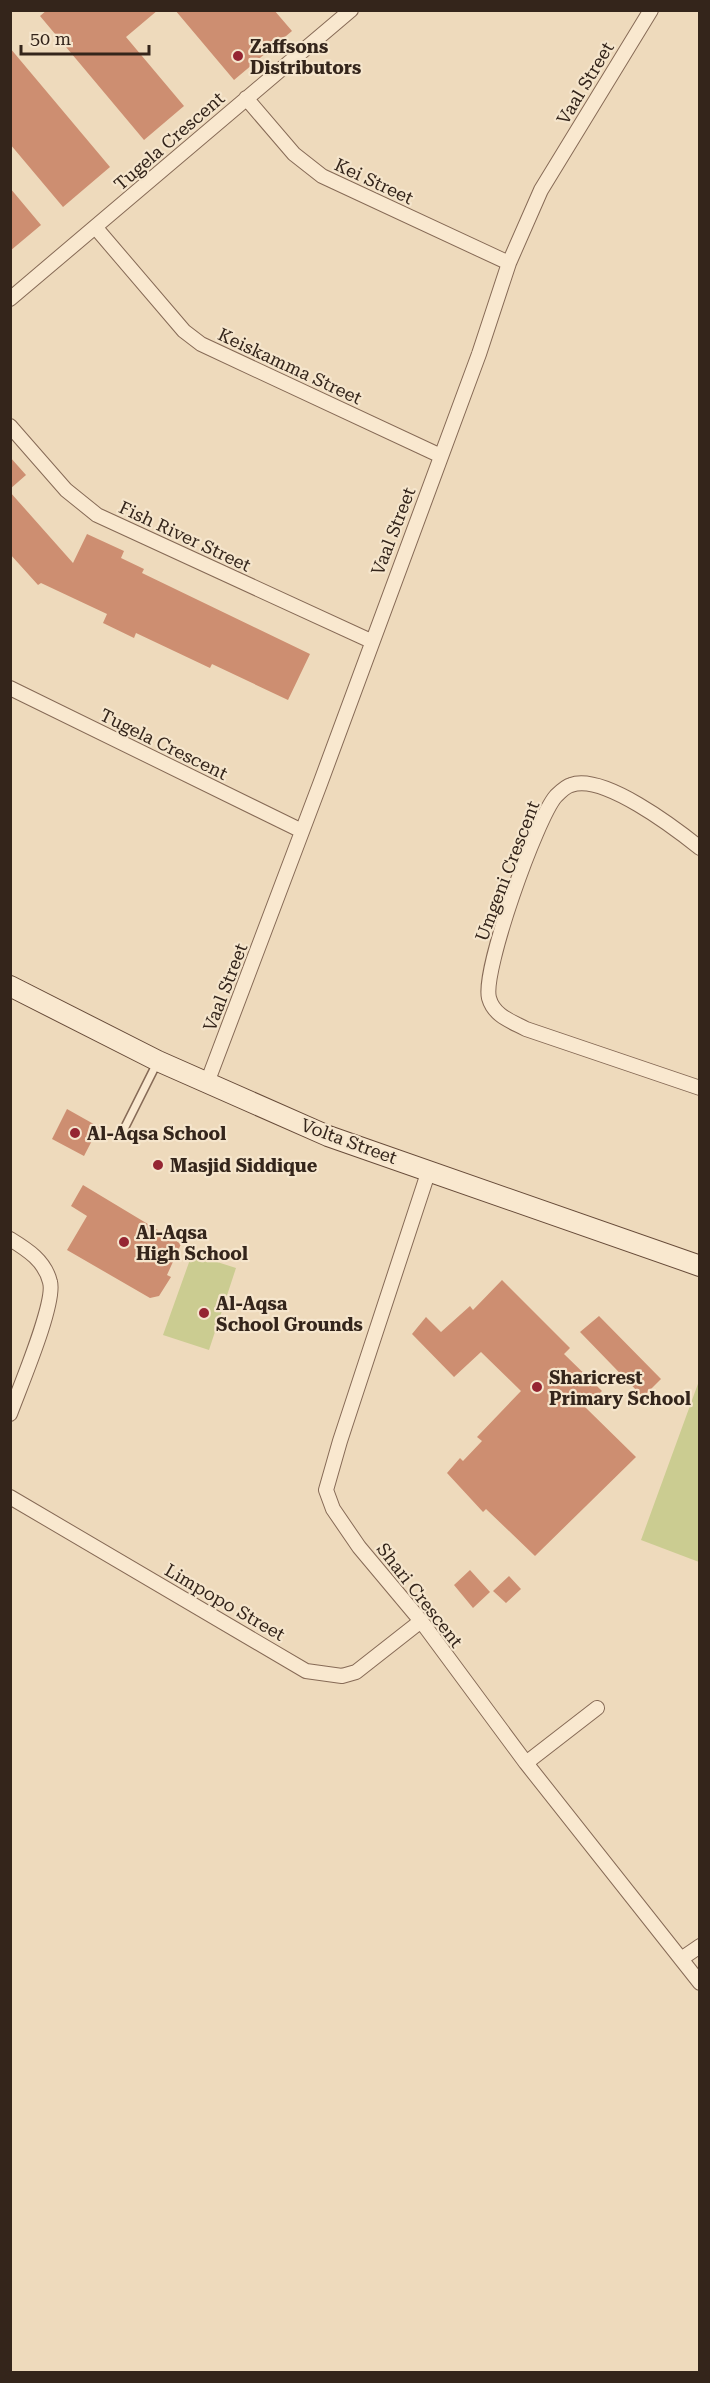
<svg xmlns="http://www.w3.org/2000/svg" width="710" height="2383" font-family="'Roboto Serif',serif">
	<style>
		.green { fill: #cbcc91 }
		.building { fill: #cd8e71 }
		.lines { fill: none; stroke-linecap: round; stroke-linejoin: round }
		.lane-casing { stroke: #866a56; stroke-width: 10 }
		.street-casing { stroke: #866a56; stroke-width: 16 }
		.secondary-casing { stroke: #674b39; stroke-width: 22 }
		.lane { stroke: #f9e8cf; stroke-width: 7 }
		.street { stroke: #f9e8cf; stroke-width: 14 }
		.secondary { stroke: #f9e8cf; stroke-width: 20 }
		.poi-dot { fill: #952532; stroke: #f5e5cc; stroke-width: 2 }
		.labels { text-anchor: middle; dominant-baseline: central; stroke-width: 4.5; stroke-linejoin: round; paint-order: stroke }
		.poi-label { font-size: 18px; font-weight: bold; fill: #34251b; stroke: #f5e5cc; text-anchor: start }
		.street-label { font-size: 18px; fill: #34251b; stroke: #f5e5cc }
	</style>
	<rect width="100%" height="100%" fill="#eedabc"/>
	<path class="green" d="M192 1254 236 1268 209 1350 163 1335Z
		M699 1381 700 1562H699L641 1540Z"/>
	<path class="building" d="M47 10H158L126 37 184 106 144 140 40 16Z
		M175 10H274L292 31 234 80Z
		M10 48 110 167 63 207 10 144Z
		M10 188 41 225 10 251Z
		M10 457 26 475 10 489Z
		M10 492 73 563 87 534 124 551 121 558 144 569 142 573 310 654 288 700 212 664 210 668 136 633 134 638 103 623 107 614 41 583 38 585 10 554Z
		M67 1109 99 1127 84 1156 52 1139Z
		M83 1185 181 1244 167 1275 171 1277 159 1296 150 1298 67 1250 87 1216 71 1206Z
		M502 1280 570 1348 564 1354 602 1391 585 1407 636 1457 535 1556 486 1509 483 1512 447 1473 460 1458 463 1461 482 1441 477 1437 521 1391 481 1352 454 1377 412 1334 426 1317 441 1332 470 1306 473 1310Z
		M599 1316 661 1379 643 1397 580 1332Z
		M470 1570 490 1592 473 1608 454 1585Z
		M509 1576 521 1589 506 1603 493 1591Z"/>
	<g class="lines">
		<g class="lane-casing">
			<path id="lane" d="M124 1129 157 1063"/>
		</g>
		<g class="street-casing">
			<path id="street" d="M246 98 294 154 322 176 509 263
				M96 228 184 331 201 344 441 456
				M10 299 351 10
				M10 426 66 490 97 515 371 641
				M10 688 302 831
				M700 848C675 828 603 773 571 785 567 786 560 792 556 796 537 817 482 971 489 998 494 1016 511 1021 526 1029L700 1088
				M207 1083 320 784 479 354 509 263 541 190 651 10
				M429 1170 340 1441 326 1490 333 1509 359 1547 421 1621 526 1763 700 1983
				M10 1239C28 1250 45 1261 50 1282 56 1303 19 1389 10 1414
				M10 1497 306 1671 342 1676 356 1672 421 1621
				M526 1763 597 1708
				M681 1959 700 1946"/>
		</g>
		<g class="secondary-casing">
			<path id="secondary" d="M10 986 158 1061 328 1136 700 1266"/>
		</g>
		<use href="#lane" class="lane"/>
		<use href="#street" class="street"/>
		<use href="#secondary" class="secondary"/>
	</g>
	<g class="poi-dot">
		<circle cx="238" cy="56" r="6"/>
		<circle cx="75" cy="1133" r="6"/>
		<circle cx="158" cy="1165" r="6"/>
		<circle cx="124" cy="1242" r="6"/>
		<circle cx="204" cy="1313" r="6"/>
		<circle cx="537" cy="1387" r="6"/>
	</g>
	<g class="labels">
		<g class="poi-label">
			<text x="250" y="46">Zaffsons<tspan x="250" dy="21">Distributors</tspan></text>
			<text x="87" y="1133">Al-Aqsa School</text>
			<text x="170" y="1165">Masjid Siddique</text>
			<text x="136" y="1232">Al-Aqsa<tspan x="136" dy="21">High School</tspan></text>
			<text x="216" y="1303">Al-Aqsa<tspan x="216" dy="21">School Grounds</tspan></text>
			<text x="549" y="1377">Sharicrest<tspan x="549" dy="21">Primary School</tspan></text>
		</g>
		<g class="street-label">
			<text transform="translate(585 83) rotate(-59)">Vaal Street</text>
			<text transform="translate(169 141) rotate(-41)">Tugela Crescent</text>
			<text transform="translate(374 181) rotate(25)">Kei Street</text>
			<text transform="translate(290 366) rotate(25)">Keiskamma Street</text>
			<text transform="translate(393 531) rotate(-69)">Vaal Street</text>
			<text transform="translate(185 536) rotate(25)">Fish River Street</text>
			<text transform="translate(164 744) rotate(26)">Tugela Crescent</text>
			<text transform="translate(507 871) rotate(-69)">Umgeni Crescent</text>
			<text transform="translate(225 987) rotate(-69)">Vaal Street</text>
			<text transform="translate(349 1141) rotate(20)">Volta Street</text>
			<text transform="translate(420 1595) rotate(52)">Shari Crescent</text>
			<text transform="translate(225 1602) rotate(30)">Limpopo Street</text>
		</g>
	</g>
	<rect width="710" height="2383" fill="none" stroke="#34251b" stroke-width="24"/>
	<path d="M21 45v9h128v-9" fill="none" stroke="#34251b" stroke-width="3"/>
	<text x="30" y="45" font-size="18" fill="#34251b" stroke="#f5e5cc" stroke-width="4.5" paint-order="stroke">50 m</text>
</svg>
